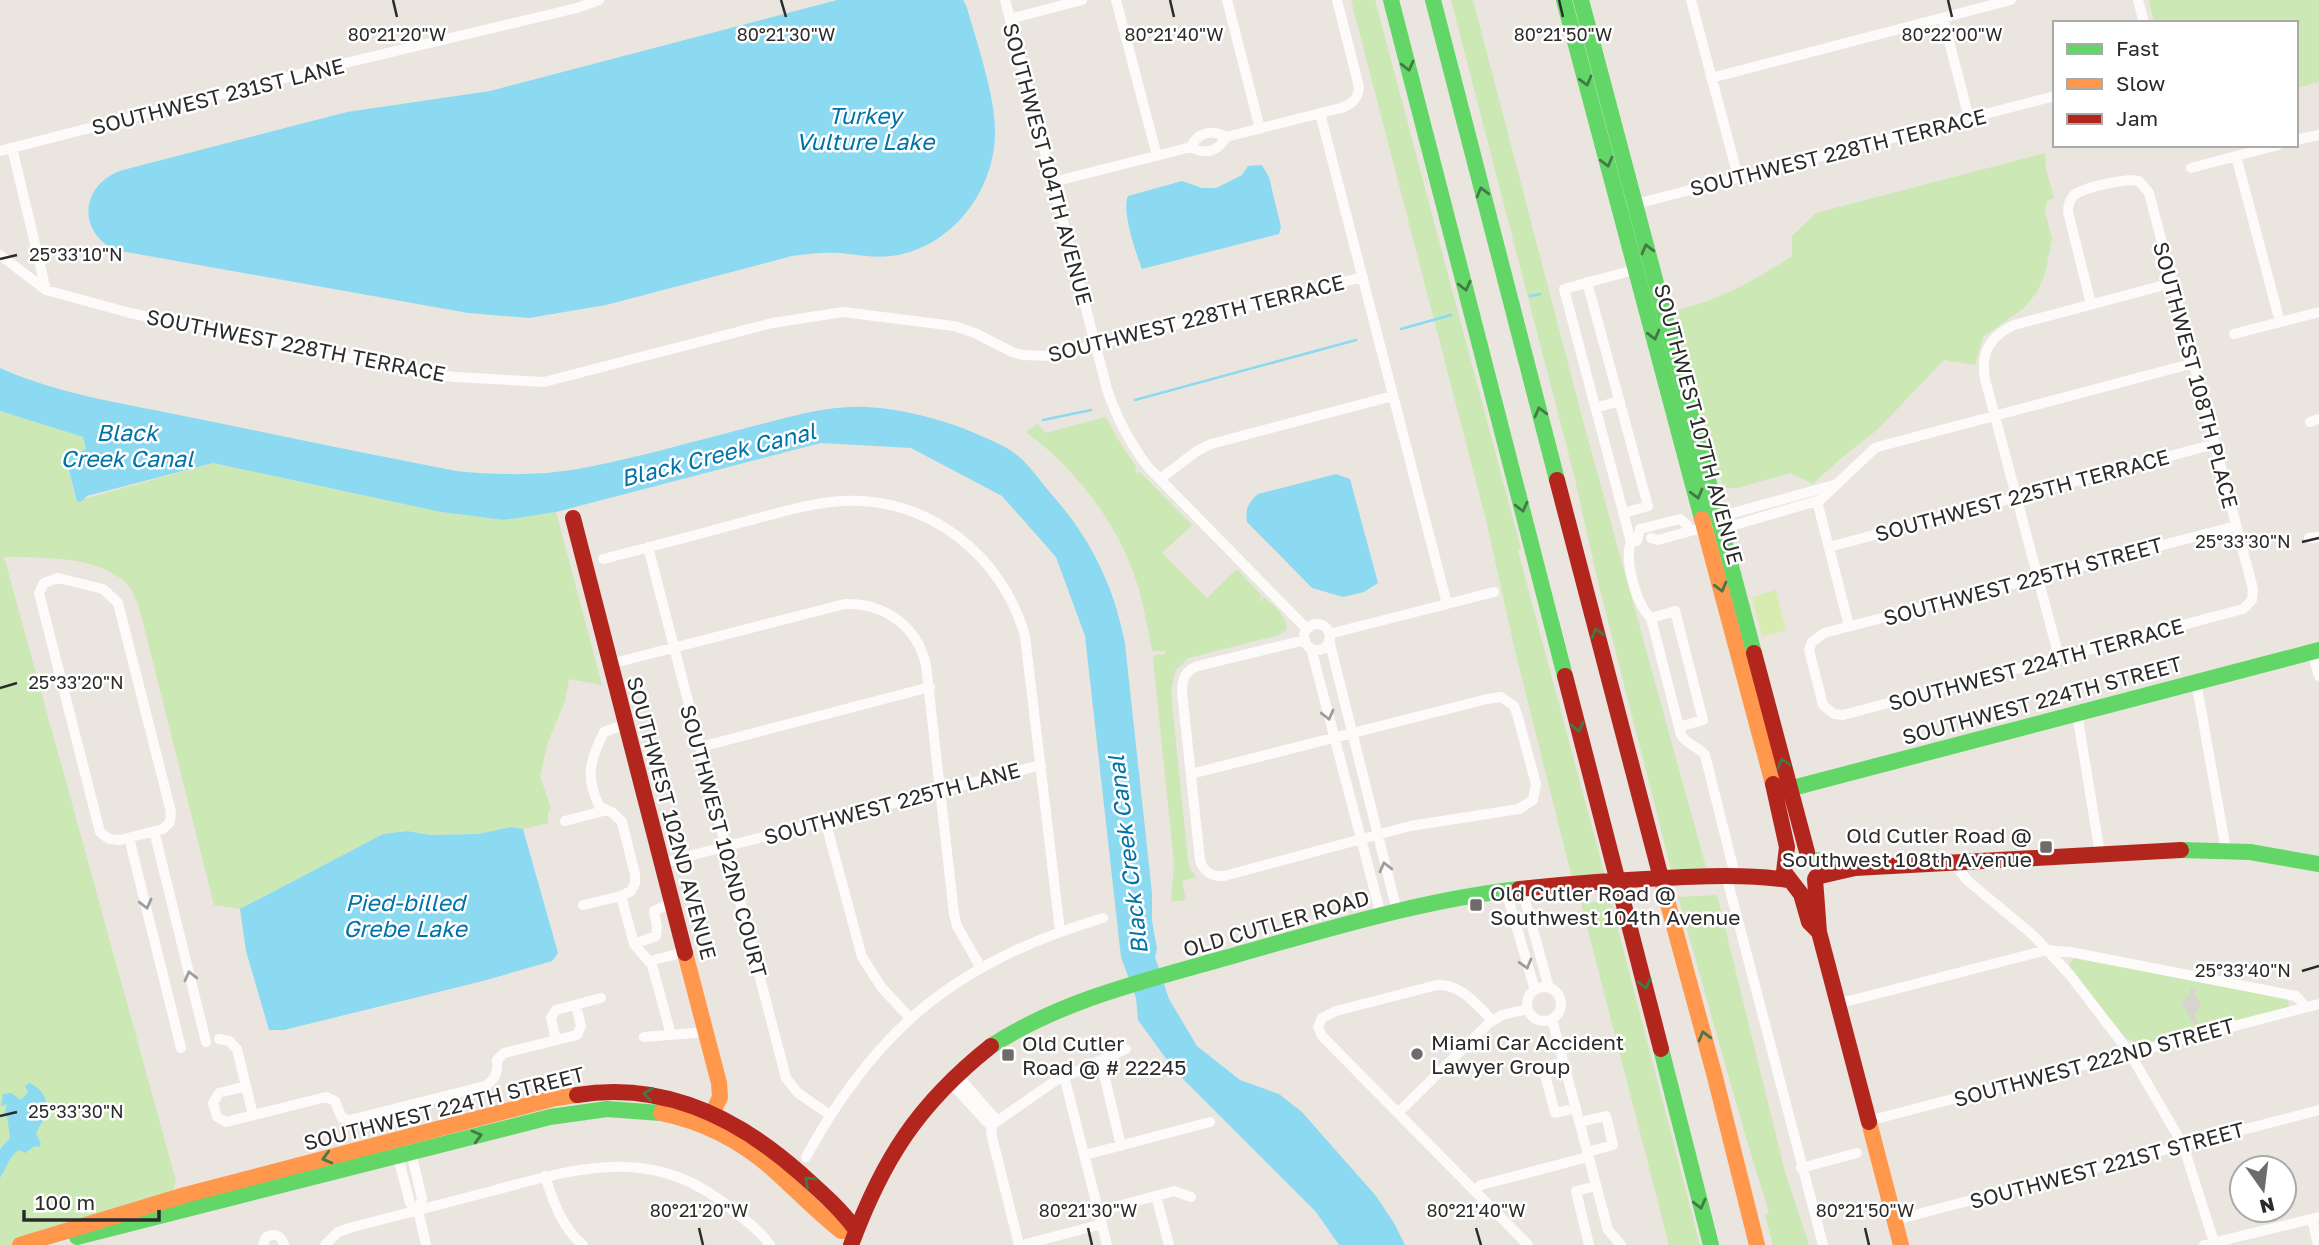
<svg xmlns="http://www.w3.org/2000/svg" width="2319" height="1245" font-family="'Golos Text',sans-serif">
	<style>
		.green { fill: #cbe8b5 }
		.pitch { fill: #d8ecb2 }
		.plaza { fill: #d8d3ce }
		.water { fill: #8cdaf2 }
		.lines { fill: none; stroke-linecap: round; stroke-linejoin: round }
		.stream { stroke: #8cdaf2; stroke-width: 2.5 }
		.street { stroke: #fcfbfa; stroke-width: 10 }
		.fast { stroke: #63d668; stroke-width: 16 }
		.slow { stroke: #ff974d; stroke-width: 16 }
		.jam { stroke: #b3261e; stroke-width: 16 }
		.oneway { stroke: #447846 }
		.oneway2 { stroke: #9e9d9d }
		.ticks { fill: none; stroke: #2b2b2b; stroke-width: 2.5 }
		.poi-dot { fill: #6e6c6a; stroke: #fff; stroke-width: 2.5 }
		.labels { text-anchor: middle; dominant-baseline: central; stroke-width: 5; stroke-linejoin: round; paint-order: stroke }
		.street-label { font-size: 21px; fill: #2b2b2b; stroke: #fff }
		.poi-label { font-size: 21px; fill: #2b2b2b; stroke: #fff; text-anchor: start }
		.water-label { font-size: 23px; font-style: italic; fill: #0073a9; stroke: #fff }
		.ticks-label { font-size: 18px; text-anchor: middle; fill: #2b2b2b; stroke: #fff; stroke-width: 5; stroke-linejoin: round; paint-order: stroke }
	</style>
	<rect width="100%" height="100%" fill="#eae5df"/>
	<path class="green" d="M1351 0H1375L1521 549 1518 551 1605 876 1572 878 1515 651 1486 520Z
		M1451 0H1473L1583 421 1707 871 1672 873 1598 582 1574 475Z
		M2149 0H2319V82L2296 88V23H2154Z
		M2045 153 2046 169 2054 198 2047 201 2045 211 2052 239 2045 274 2037 292 2024 308 1983 337 1975 365 1944 360 1877 430 1839 460 1813 484 1790 473 1737 488H1723L1673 323 1677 319 1676 311C1687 307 1697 305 1708 301 1737 290 1766 273 1792 256V236L1816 213Z
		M0 411 83 437 86 449 80 452 65 455 76 501 213 463 441 512 504 520 556 512 602 685 569 679 565 701 548 742 540 776 551 808 548 812V823L523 829 511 827 478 834 431 835 407 831 383 834 240 909 214 905 138 603C134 596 130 585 123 580 91 555 42 558 4 557L176 1181 172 1192 12 1245H0Z
		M1106 417 1119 441 1137 468 1135 470 1137 473 1140 472 1192 525 1162 553 1207 598 1237 569 1262 596 1255 605 1264 597C1273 606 1289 617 1286 630L1279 635 1188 658 1175 671 1171 693 1188 860 1190 869 1196 877 1182 881 1186 900 1171 902 1174 863 1153 658 1155 655 1165 654V651H1152C1148 631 1145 612 1140 593 1122 528 1079 472 1026 432L1038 424 1045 433Z
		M1717 895 1785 1172 1809 1245H1773L1765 1215 1769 1213 1744 1131 1678 897Z
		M1611 901 1616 922 1700 1245H1669L1581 903Z
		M2075 957 2287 999 2289 1004 2287 1008 2145 1044H2137L2125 1037 2070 968 2069 964Z"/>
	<path class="pitch" d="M1776 590 1786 631 1762 636 1752 597Z"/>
	<path class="plaza" d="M2191 988 2196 989 2194 995 2201 1002 2199 1010 2194 1014 2198 1024 2195 1025 2182 1004 2184 999 2190 995Z"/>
	<path class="water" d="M837 0H963L966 5C976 39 995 96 995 130 996 188 955 244 898 255 879 259 859 255 840 253 823 252 808 254 792 256L606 305 529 318 468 313 115 250C76 231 81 183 123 170L347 112 490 91Z
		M1262 165 1269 177 1281 227 1279 234 1142 269C1136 253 1121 211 1128 196L1182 181 1202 188H1216L1242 175 1248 166Z
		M0 368C56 393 115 402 174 414 268 433 362 453 456 471 497 475 538 476 578 469 638 458 698 440 758 425 793 416 830 405 867 407 902 409 937 418 970 431 985 438 1003 444 1017 455 1031 467 1040 481 1052 495 1090 537 1115 588 1125 644L1152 893V921L1157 949 1155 957 1169 999 1197 1046 1240 1080 1279 1094 1302 1112 1376 1196 1394 1223 1405 1245H1339L1316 1212 1175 1071 1138 1020 1136 998 1121 957 1085 636 1056 557 1002 496 911 448 821 443 556 512 504 520 441 512 213 463 87 496 82 501 77 502 65 455 80 452 86 449 83 437 0 411Z
		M1336 474 1350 479 1378 583 1364 592 1343 597 1312 588 1247 522C1245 509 1248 503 1258 494Z
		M511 827 523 829 558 953 552 961 483 981 284 1030H269L246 951 240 909 383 834 407 831 431 835 478 834Z
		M30 1083C54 1097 48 1112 36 1133L41 1144 39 1147 35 1146 25 1153 19 1150C8 1157 7 1168 0 1178V1149L10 1138 7 1116 4 1114 7 1104 1 1106 3 1094 11 1093 21 1100 28 1092 25 1086Z"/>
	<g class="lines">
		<path class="stream" d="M1530 296 1540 294
			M1401 329 1451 315
			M1135 400 1356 340
			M1043 420 1091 410"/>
		<path class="street" d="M1005 0 1107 389C1116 417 1130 443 1148 467L1307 629
			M1116 0 1157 156
			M1227 0 1260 129
			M1691 0 1738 177
			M2138 0 2144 23
			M1943 18 1969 118
			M1010 19 1082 0
			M1711 78 2011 0
			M1320 113 1447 604
			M2296 140 2319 135
			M1191 147C1198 131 1213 130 1226 137L1337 109C1349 106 1358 101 1359 87L1337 0
			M12 148 46 290
			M0 151 316 70 577 8 599 0
			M2236 156 2280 322
			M2191 168 2278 145
			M1053 182 1191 147C1205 155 1218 152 1226 137
			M1620 208 2055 96
			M0 255 46 290 130 313 426 373 455 377 544 382 772 323 843 312 954 326 975 333 1012 352 1023 355 1051 356 1363 277
			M1637 269 1564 289 1631 542C1624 560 1636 604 1651 618L1681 735C1687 745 1698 746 1705 755L1735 875
			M1587 282 1648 506 1624 513
			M2091 304 2068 212C2068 206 2069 201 2073 196 2083 187 2126 178 2139 181L2149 193 2253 589 2252 600 2243 609 1843 715 1834 714 1823 705 1809 650 1812 642 1824 633 2236 526
			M2234 334 2319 312
			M1595 408 1620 401
			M2310 422 2319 419
			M1160 479 1197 451 1211 444 1393 396
			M1817 501 1849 626
			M1715 518 1834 485
			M1651 538 1658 540 1694 530 1738 524 1820 500 1875 448 1881 446 2194 363
			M2309 538 2319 537
			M1637 541 1640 529 1680 519 1687 525
			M648 547 786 1078 798 1093 830 1115
			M1829 547 2215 444
			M603 559C650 547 697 535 743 522 776 514 808 503 842 501 928 496 1002 555 1025 636L1060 931
			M58 578 103 589 118 603 171 812 170 822 163 829 120 840 109 839 100 832 39 593 44 583Z
			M1651 618 1675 611 1703 720 1679 727
			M1304 637a13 13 0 1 1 26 0a13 13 0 1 1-26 0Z
			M1329 634 1494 592
			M1329 640 1397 911
			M1311 648 1381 915
			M2312 652 2319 676
			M2059 657 1985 379C1980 353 1990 336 2014 325L2172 283
			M610 664 845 604C885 603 917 626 926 665L954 914 957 926 981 968
			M2196 681 2226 850
			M2077 713 2100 854
			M626 724 604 732C590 760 585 776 599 806L613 813 622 822 635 874V883L631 891 621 896 634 944 652 965 671 1035
			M700 747 930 687
			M1191 774 1487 699 1501 697 1514 706 1517 714 1536 784 1533 800 1519 809 1410 826 1224 876C1212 877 1203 871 1200 860L1182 692C1182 678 1185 671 1198 666L1305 640
			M825 820 862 957 882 988 910 1018
			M565 821 607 810
			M154 831 206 1042
			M129 838 181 1048
			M1952 862 1968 881 2034 936 2070 975 2129 1052 2183 1145 2214 1242
			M662 863 1041 765
			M1726 875 1823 1245
			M1522 889 1549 988
			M1506 891 1535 990
			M583 905 621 896
			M634 944 656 936 657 927 654 911 673 902
			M650 961 685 952
			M1527 1004a17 17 0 1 1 34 0a17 17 0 1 1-34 0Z
			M1837 1004 2047 950 2070 952 2296 996 2306 1007
			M1552 1019 1608 1230 1621 1245
			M1492 1020C1476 1004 1461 984 1437 985L1336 1011 1322 1018 1318 1027 1322 1036 1528 1245
			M644 1037 706 1032
			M219 1039 229 1041 237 1049 253 1115
			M556 1040 551 1018 556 1010 601 998
			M1101 1062 1121 1146
			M1564 1062 1543 1067 1555 1113 1576 1108
			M956 1074 994 1117 991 1133 1019 1245
			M1064 1076 1107 1245
			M949 1081 988 1123 993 1124
			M246 1086 219 1093 213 1103 217 1117 226 1122 326 1097 335 1101 342 1118 350 1120 485 1086C496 1079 498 1072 497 1060L504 1053 577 1035 581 1026 576 1005
			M1398 1113 1489 1023 1502 1015 1527 1009
			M1868 1121 2319 1004
			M1580 1122 1606 1116 1613 1145 1587 1152
			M993 1124 1055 1081 1126 1049
			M410 1148 422 1199 418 1210
			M397 1153 410 1203 418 1210 426 1245
			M1085 1155 1210 1122
			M806 1157C878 1025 959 961 1103 918
			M1801 1168 1857 1153
			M545 1176C553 1201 562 1228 583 1245
			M1475 1190 1481 1185 1588 1157
			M1156 1196 1169 1245
			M1099 1211 1174 1191 1191 1197
			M2312 1219 2318 1245
			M1895 1220 2319 1110
			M263 1245 266 1237C275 1233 281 1235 284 1245
			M325 1245 338 1232 353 1227C398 1215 443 1204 488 1192 580 1167 655 1143 735 1212 748 1222 761 1232 770 1245
			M1022 1245 1102 1224
			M1589 1245 1576 1191 1596 1186
			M2204 1245 2319 1217"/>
		<path class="fast" d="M1391 0 1565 676
			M1433 0 1557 480
			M1564 0 1702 519
			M1581 0 1754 653
			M1781 791 2319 650
			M2181 850 2250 852 2319 864
			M1815 860 1849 866
			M991 1046C1067 997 1153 979 1239 954 1332 928 1423 900 1519 889
			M1661 1049 1711 1245
			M77 1237 550 1117 607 1109 661 1113"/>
		<path class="slow" d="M1702 519 1773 784
			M1661 878 1715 1077 1757 1245
			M685 953 719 1083 720 1097 709 1121
			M661 1113C704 1122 743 1142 776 1172 798 1192 818 1213 841 1231L856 1230
			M1869 1122 1901 1245
			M20 1245 185 1195 556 1098 577 1095"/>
		<path class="jam" d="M1557 480 1661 878
			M573 518 685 953
			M1754 653 1807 852
			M1565 676 1661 1049
			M1773 784 1787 847 1784 872 1801 894 1809 922 1819 932
			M1816 877 1855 868 2181 850
			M1815 879 1819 932 1869 1122
			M1519 889C1567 884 1616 880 1664 878 1706 876 1747 874 1788 880
			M577 1095C663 1081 737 1117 800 1173 820 1191 840 1208 856 1230
			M851 1245C883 1159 918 1104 991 1046"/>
	</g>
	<defs><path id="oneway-chevron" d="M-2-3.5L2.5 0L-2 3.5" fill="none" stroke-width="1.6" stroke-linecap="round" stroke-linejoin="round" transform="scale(1.75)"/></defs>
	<g class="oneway">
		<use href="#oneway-chevron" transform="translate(1408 66) rotate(76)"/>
		<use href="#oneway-chevron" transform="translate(1586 81) rotate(75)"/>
		<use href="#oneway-chevron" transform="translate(1607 162) rotate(75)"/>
		<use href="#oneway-chevron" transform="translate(1482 192) rotate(-105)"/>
		<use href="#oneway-chevron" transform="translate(1647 249) rotate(-105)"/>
		<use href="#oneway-chevron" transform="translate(1465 286) rotate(76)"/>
		<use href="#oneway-chevron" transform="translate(1654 335) rotate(75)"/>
		<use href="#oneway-chevron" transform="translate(1540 412) rotate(-105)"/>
		<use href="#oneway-chevron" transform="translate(1697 494) rotate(75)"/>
		<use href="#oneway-chevron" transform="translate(1522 507) rotate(76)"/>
		<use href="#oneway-chevron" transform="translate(1721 587) rotate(75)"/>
		<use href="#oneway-chevron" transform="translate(1597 633) rotate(-105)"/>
		<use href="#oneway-chevron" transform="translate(1578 727) rotate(76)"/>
		<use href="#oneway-chevron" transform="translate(1783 763) rotate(-105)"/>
		<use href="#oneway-chevron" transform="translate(1645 984) rotate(76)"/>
		<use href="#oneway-chevron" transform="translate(1704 1036) rotate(-105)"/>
		<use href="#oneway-chevron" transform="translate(648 1094) rotate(-172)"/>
		<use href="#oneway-chevron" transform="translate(477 1136) rotate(-15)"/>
		<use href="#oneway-chevron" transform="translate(327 1158) rotate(165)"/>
		<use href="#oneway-chevron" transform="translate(809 1181) rotate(-137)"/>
		<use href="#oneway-chevron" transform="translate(1700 1204) rotate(76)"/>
	</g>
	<g class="oneway2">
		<use href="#oneway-chevron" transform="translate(1328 715) rotate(76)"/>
		<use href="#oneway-chevron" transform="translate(1385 867) rotate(-104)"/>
		<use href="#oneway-chevron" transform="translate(146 904) rotate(76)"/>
		<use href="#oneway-chevron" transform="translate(1526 964) rotate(74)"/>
		<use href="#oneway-chevron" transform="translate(190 976) rotate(-104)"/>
	</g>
	<path class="ticks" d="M393 0 397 17M781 0 786 17M1170 0 1174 17M1559 0 1563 17M1948 0 1952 17M0 259 17 255M2302 542 2319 538M0 688 17 683M2302 971 2319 966M0 1116 17 1112M699 1228 703 1245M1088 1228 1092 1245M1476 1228 1481 1245M1865 1228 1869 1245"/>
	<g class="poi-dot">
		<rect x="2039" y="840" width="14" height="14" rx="3.5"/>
		<rect x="1469" y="898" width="14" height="14" rx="3.5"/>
		<circle cx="1417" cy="1054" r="7"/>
		<rect x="1001" y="1048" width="14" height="14" rx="3.5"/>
	</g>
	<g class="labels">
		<g class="street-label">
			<text transform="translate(218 96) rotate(-14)">SOUTHWEST 231ST LANE</text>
			<text transform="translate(1838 152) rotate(-14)">SOUTHWEST 228TH TERRACE</text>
			<text transform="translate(1048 164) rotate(75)">SOUTHWEST 104TH AVENUE</text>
			<text transform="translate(1196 318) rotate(-14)">SOUTHWEST 228TH TERRACE</text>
			<text transform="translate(296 345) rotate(11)">SOUTHWEST 228TH TERRACE</text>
			<text transform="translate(2196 375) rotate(75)">SOUTHWEST 108TH PLACE</text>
			<text transform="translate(1699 424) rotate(75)">SOUTHWEST 107TH AVENUE</text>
			<text transform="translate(2022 495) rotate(-15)">SOUTHWEST 225TH TERRACE</text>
			<text transform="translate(2023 581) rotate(-15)">SOUTHWEST 225TH STREET</text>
			<text transform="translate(2036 664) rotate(-15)">SOUTHWEST 224TH TERRACE</text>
			<text transform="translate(2042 700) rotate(-15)">SOUTHWEST 224TH STREET</text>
			<text transform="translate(892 803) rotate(-15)">SOUTHWEST 225TH LANE</text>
			<text transform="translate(672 818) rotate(75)">SOUTHWEST 102ND AVENUE</text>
			<text transform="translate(724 841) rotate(75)">SOUTHWEST 102ND COURT</text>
			<text transform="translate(1276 923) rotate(-16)">OLD CUTLER ROAD</text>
			<text transform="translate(2094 1062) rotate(-15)">SOUTHWEST 222ND STREET</text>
			<text transform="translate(444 1108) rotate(-14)">SOUTHWEST 224TH STREET</text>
			<text transform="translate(2107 1165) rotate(-15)">SOUTHWEST 221ST STREET</text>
		</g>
		<g class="poi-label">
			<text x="2032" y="835" text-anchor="end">Old Cutler Road @<tspan x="2032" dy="24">Southwest 108th Avenue</tspan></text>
			<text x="1490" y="893">Old Cutler Road @<tspan x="1490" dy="24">Southwest 104th Avenue</tspan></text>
			<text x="1431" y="1042">Miami Car Accident<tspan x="1431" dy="24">Lawyer Group</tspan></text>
			<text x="1022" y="1043">Old Cutler<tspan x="1022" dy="24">Road @ # 22245</tspan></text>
		</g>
		<g class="water-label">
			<text x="865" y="115">Turkey<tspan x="865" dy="26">Vulture Lake</tspan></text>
			<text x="127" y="432">Black<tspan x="127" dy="26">Creek Canal</tspan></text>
			<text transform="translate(718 454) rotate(-14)">Black Creek Canal</text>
			<text transform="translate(1127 855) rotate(-97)">Black Creek Canal</text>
			<text x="405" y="902">Pied-billed<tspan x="405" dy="26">Grebe Lake</tspan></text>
		</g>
	</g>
	<g class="ticks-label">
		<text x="1174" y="41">80°21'40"W</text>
		<text x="1563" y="41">80°21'50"W</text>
		<text x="1952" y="41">80°22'00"W</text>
		<text x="397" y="41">80°21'20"W</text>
		<text x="786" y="41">80°21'30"W</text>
		<text x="76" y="261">25°33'10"N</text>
		<text x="2243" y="548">25°33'30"N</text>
		<text x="76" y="689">25°33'20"N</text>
		<text x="2243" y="977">25°33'40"N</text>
		<text x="76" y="1118">25°33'30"N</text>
		<text x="699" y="1217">80°21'20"W</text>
		<text x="1088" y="1217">80°21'30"W</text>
		<text x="1476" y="1217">80°21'40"W</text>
		<text x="1865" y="1217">80°21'50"W</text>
	</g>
	<rect x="2053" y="21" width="245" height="126" fill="#ffffff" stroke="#aaaaaa" stroke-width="2"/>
	<rect x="2067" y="44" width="35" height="10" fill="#63d668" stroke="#aaaaaa" stroke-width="2"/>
	<text x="2116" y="56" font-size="21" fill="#2b2b2b">Fast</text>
	<rect x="2067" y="79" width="35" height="10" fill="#ff974d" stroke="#aaaaaa" stroke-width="2"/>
	<text x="2116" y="91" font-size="21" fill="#2b2b2b">Slow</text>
	<rect x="2067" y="114" width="35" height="10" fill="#b3261e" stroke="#aaaaaa" stroke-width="2"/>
	<text x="2116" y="126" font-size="21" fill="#2b2b2b">Jam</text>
	<g transform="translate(2263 1189) rotate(166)"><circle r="33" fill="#ffffff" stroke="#aaaaaa" stroke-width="2"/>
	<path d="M0-5L12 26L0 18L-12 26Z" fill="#6e6c6a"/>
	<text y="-10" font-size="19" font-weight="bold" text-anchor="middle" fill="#2b2b2b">N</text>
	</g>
	<path d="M24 1210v10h135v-10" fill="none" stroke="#2b2b2b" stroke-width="3.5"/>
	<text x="35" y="1210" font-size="21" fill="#2b2b2b" stroke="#ffffff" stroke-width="5" paint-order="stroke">100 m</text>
</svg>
